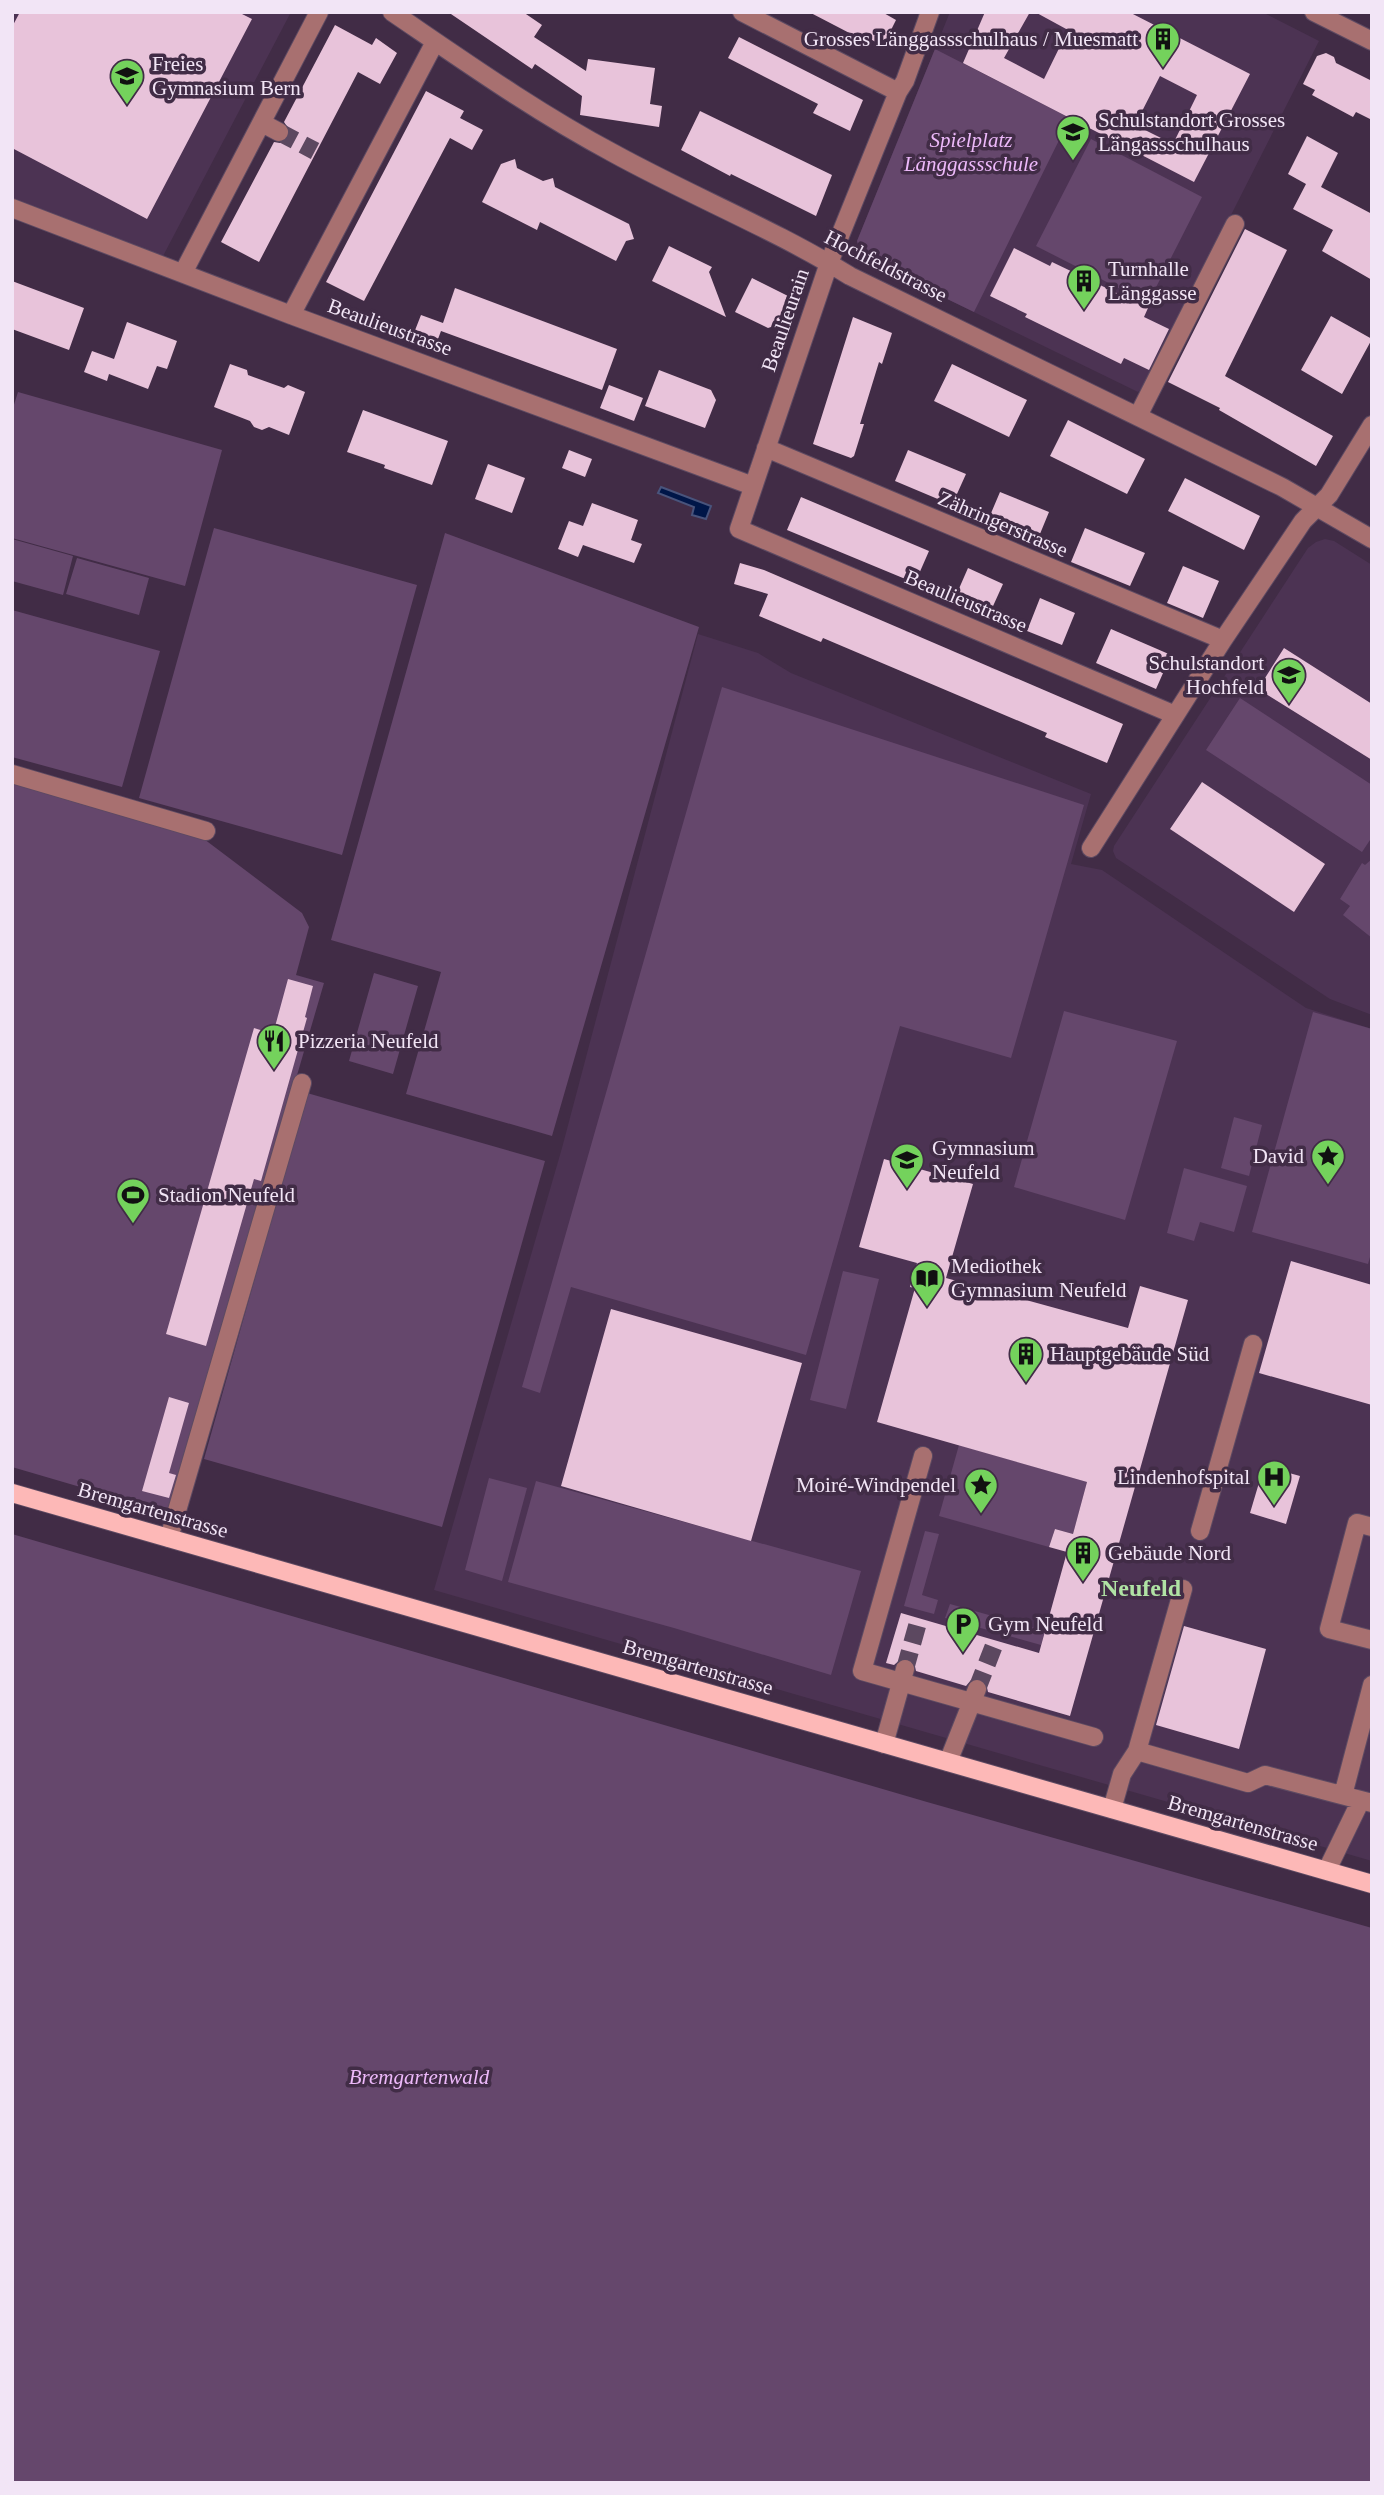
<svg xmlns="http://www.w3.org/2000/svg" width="1384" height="2495" font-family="'Times New Roman',serif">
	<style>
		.built { fill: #4c3353 }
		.green { fill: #65476c }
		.water { fill: #001648; stroke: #49547c; stroke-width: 2 }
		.building { fill: #e8c3da; fill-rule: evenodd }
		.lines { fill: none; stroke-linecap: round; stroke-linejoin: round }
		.minor-tunnel { stroke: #5c4860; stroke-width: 18; stroke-dasharray: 18 9; stroke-linecap: butt }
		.minor-casing { stroke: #5d4a62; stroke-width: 20 }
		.major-casing { stroke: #5d4a62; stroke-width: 20 }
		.minor { stroke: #a87070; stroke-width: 18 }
		.major { stroke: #fdb8b7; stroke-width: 18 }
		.labels { text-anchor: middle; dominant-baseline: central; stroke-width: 7; stroke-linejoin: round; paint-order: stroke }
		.poi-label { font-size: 21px; fill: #f2e5f6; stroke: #412c46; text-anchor: start }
		.park-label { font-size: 21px; font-style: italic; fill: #edb9fa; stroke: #412c46 }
		.street-label { font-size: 21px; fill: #f2e5f6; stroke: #412c46 }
		.quarter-label { font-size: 24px; font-weight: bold; fill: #b0e3a4; stroke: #412c46 }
	</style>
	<rect width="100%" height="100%" fill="#412c46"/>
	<path class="built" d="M12 12H291L163 256 12 200Z
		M950 12H1262L1319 41 1145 385 1138 392 871 262 858 250 857 241Z
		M1325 539 1334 541 1372 565V1015L1330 999 1116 858 1113 851 1114 846 1308 548 1316 542Z
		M698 634 758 653 791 673 1091 794 1071 864 1102 870 1306 1008 1372 1029V1861L434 1590 562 1148Z"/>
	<path class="green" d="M935 49 1070 118 974 312 871 262 861 253 857 241Z
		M1091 139 1202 197 1148 303 1036 246Z
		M18 392 222 450 185 586 12 538V411Z
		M214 528 417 585 342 855 139 798Z
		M445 533 699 627 552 1136 406 1094 441 972 331 940Z
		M12 539 73 556 63 595 12 581Z
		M77 558 149 578 139 615 66 594Z
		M12 610 160 651 122 787 12 757Z
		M722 687 1084 805 1011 1058 900 1026 806 1355 571 1287 540 1393 522 1387Z
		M1240 698 1372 785V837L1362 852 1206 750Z
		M12 779 204 839 302 913 309 927 296 975 324 983 169 1513 12 1467Z
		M1372 859V938L1343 915 1350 906 1340 899 1362 863 1365 865Z
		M374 973 418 986 393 1074 349 1061Z
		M1064 1011 1177 1041 1125 1220 1014 1187Z
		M1313 1012 1372 1029V1250L1368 1264 1252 1232Z
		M307 1093 545 1161 442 1527 204 1459Z
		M1234 1117 1262 1125 1249 1176 1221 1168Z
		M1184 1168 1247 1186 1234 1232 1200 1222 1194 1241 1167 1233Z
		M843 1271 879 1279 846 1409 810 1400Z
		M959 1445 1087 1482 1073 1534 1055 1529 1049 1547 939 1516Z
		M489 1478 527 1488 502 1581 465 1570Z
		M536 1481 861 1571 831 1675 674 1628 508 1582Z
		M925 1531 939 1534 922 1595 938 1600 934 1614 904 1606Z
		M12 1534 927 1802 1372 1928V2483H12Z
		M950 1604 1045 1631 1041 1645 945 1618Z"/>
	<path class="water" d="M661 487 711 506 706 519 692 515 694 507 658 493Z"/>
	<path class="building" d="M20 12H238L252 19 147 219 12 148V27Z
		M448 12H523L542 25 534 37 586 71 588 59 655 68 650 104 662 106 659 127 580 115 582 96 535 64 532 69Z
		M809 12H882L896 20 883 46 861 34 859 38Z
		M985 12H1030L1004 58 1044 79 1068 30 1035 12H1129L1250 74 1194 182 963 63ZM1160 76 1197 95 1173 144 1135 125Z
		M335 25 372 45 376 38 397 53 380 84 358 72 259 262 221 242 274 142 280 143 289 138 290 131 284 122Z
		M739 37 863 100 850 131 813 113 818 104 728 58Z
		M1326 53 1334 57 1336 63 1372 81V120L1356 112 1353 117 1312 95 1315 90 1303 84 1317 56Z
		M426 91 464 111 460 118 483 130 472 150 450 138 364 301 326 282Z
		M700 111 832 175 816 216 731 174 730 176 681 150Z
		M1307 136 1338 153 1321 187 1372 214V280L1322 251 1333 230 1293 209 1306 184 1288 174Z
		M515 159 517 168 543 181 553 178 555 187 629 224 634 239 626 241 616 261 540 222 537 230 482 202 501 164Z
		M1245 229 1287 250 1225 376 1333 436 1316 466 1219 410 1220 408 1168 382Z
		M669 246 712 267 709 272 726 317 652 281Z
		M1014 248 1050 266 1052 262 1148 308 1144 317 1169 329 1149 370 1124 358 1121 364 1025 317 1027 314 990 296Z
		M752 278 790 297 780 316 783 323 768 328 735 312Z
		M12 281 84 308 69 350 12 329Z
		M455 288 617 349 602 390 441 331 435 347 412 338 421 315 443 323Z
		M1331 316 1372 339 1342 394 1301 370Z
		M853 317 892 333 882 364 879 362 860 424H864L854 456 851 458 813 444Z
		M127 322 177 341 167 369 157 366 148 389 109 374 107 381 84 372 92 351 114 359Z
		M230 364 247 370 248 375 284 388 288 385 305 392 289 435 269 427 262 430 254 427 250 421 214 407Z
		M952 364 1027 400 1009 437 934 401Z
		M659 370 711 390 716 400 705 428 645 406Z
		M609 385 643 398 634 421 600 408Z
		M363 410 448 441 432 485 384 468 385 465 347 452Z
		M1068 420 1145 459 1127 494 1050 456Z
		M569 450 592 459 585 477 562 468Z
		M908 450 966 474 952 505 895 481Z
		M488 464 525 478 512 513 475 499Z
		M1185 478 1260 516 1244 550 1168 511Z
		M1000 492 1049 512 1035 546 986 525Z
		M801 497 929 551 915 583 787 530Z
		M592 503 638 520 631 540 642 544 634 563 583 545 578 557 558 549 569 521 583 526Z
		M1085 528 1145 553 1130 586 1071 562Z
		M740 563 764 570 1123 724 1107 763 1045 737 1047 733 823 638 821 642 759 616 768 594 734 584Z
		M1183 566 1219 581 1203 618 1167 603Z
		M968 568 1003 584 989 615 954 600Z
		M1040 598 1075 613 1062 645 1027 631Z
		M1111 629 1171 655 1156 689 1096 663Z
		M1284 648 1372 704V760L1258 689Z
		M1202 782 1325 864 1294 912 1170 829Z
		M288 979 313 986 305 1017 307 1018 261 1181 254 1179 206 1346 166 1334 254 1028 273 1034Z
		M884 1159 973 1184 946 1278 1128 1328 1140 1286 1188 1300 1070 1716 988 1692 986 1683 981 1678 971 1680 966 1686 916 1671 914 1662 909 1658H902L894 1665 886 1663 901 1613 1039 1653 1067 1552 1049 1547 1055 1529 1073 1534 1087 1482 877 1422 915 1288 910 1287 917 1263 859 1247Z
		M1291 1261 1372 1285V1405L1259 1373Z
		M611 1309 802 1363 751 1541 561 1486Z
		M169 1397 189 1403 169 1473 176 1475 169 1498 142 1491Z
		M1264 1466 1300 1476 1286 1524 1250 1513Z
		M1184 1626 1266 1649 1239 1749 1156 1725Z"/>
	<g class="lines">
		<path class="minor-tunnel" d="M279 132 315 151
			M905 1669 919 1619
			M977 1689 995 1643"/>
		<g class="minor-casing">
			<path id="minor" d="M392 12C464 61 536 112 613 153 691 196 774 229 850 276L1282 487 1372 539
				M742 12 898 92
				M930 12 905 81 898 92 829 263 739 529 1175 715
				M1314 12 1372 41
				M262 123 279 132
				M12 208 291 315 753 486
				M183 273 319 12
				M291 315 435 42
				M1138 416 1235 224
				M766 448 1223 640
				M12 774 206 831
				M1091 848 1223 640 1303 521 1329 495 1372 425
				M923 1456 862 1671 1094 1737
				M1372 1527 1357 1523 1329 1629 1372 1640
				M1200 1531 1253 1344
				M169 1538 302 1083
				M884 1744 905 1669
				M1137 1751 1248 1783 1265 1775 1372 1803
				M948 1762 977 1689
				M1343 1795 1372 1685
				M1112 1809 1122 1774 1137 1751 1183 1589
				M1327 1870 1361 1800"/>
		</g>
		<g class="major-casing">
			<path id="major" d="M12 1493 1372 1884"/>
		</g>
		<use href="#minor" class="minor"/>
		<use href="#major" class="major"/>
	</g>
	<defs>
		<g id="building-pin" transform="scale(1.75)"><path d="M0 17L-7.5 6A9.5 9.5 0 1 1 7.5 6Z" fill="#74d25c" stroke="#412c46"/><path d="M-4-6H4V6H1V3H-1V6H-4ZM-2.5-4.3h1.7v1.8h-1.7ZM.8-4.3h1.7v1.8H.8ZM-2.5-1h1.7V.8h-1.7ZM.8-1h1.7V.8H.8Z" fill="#111"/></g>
		<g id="school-pin" transform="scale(1.75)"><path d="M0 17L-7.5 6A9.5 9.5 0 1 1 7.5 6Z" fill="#74d25c" stroke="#412c46"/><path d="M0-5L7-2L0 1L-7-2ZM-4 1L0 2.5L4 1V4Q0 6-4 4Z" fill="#111"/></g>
		<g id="restaurant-pin" transform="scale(1.75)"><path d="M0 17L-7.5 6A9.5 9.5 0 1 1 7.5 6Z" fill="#74d25c" stroke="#412c46"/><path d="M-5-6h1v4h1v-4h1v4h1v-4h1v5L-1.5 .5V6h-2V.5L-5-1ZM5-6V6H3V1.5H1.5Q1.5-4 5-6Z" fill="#111"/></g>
		<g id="sight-pin" transform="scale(1.75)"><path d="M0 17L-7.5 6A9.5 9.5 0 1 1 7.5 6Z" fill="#74d25c" stroke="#412c46"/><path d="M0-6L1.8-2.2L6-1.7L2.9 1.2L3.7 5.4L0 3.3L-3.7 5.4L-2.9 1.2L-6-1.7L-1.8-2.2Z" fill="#111"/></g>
		<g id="stadium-pin" transform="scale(1.75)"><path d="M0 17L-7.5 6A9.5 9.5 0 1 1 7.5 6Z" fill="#74d25c" stroke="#412c46"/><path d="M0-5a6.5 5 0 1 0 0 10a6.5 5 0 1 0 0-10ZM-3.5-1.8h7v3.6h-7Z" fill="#111"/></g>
		<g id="library-pin" transform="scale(1.75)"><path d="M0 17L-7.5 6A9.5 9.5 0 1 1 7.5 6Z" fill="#74d25c" stroke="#412c46"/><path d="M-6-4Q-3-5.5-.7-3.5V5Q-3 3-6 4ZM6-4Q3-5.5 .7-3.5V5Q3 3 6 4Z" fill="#111"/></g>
		<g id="hospital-pin" transform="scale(1.75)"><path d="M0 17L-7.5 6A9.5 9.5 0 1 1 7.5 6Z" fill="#74d25c" stroke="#412c46"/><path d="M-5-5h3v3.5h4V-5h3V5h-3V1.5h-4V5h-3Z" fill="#111"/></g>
		<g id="parking-pin" transform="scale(1.75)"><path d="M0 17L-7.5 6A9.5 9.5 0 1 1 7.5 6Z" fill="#74d25c" stroke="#412c46"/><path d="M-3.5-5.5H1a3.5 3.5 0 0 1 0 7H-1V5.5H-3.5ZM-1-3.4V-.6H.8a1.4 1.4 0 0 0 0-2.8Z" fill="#111"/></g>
	</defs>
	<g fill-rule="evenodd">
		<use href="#building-pin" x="1163" y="39"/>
		<use href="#school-pin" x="127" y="76"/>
		<use href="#school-pin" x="1073" y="132"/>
		<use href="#building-pin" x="1084" y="281"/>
		<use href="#school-pin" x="1289" y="675"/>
		<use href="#restaurant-pin" x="274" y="1041"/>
		<use href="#sight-pin" x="1328" y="1156"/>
		<use href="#school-pin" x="907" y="1160"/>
		<use href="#stadium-pin" x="133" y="1195"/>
		<use href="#library-pin" x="927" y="1278"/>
		<use href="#building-pin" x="1026" y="1354"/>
		<use href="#hospital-pin" x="1274" y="1477"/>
		<use href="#sight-pin" x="981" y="1485"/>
		<use href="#building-pin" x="1083" y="1553"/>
		<use href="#parking-pin" x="963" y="1624"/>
	</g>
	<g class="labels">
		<g class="poi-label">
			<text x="1138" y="39" text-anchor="end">Grosses Länggassschulhaus / Muesmatt</text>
			<text x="152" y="64">Freies<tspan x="152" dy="24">Gymnasium Bern</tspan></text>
			<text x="1098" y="120">Schulstandort Grosses<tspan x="1098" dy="24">Längassschulhaus</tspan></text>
			<text x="1108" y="269">Turnhalle<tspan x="1108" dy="24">Länggasse</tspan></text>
			<text x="1264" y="663" text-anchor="end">Schulstandort<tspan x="1264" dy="24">Hochfeld</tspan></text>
			<text x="298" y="1041">Pizzeria Neufeld</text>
			<text x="932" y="1148">Gymnasium<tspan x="932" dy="24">Neufeld</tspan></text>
			<text x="1304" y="1156" text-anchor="end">David</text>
			<text x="158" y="1195">Stadion Neufeld</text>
			<text x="951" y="1266">Mediothek<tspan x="951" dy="24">Gymnasium Neufeld</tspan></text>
			<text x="1050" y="1354">Hauptgebäude Süd</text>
			<text x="1250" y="1477" text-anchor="end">Lindenhofspital</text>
			<text x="956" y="1485" text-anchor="end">Moiré-Windpendel</text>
			<text x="1108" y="1553">Gebäude Nord</text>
			<text x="988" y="1624">Gym Neufeld</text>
		</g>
		<g class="park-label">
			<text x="971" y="140">Spielplatz<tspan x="971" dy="24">Länggassschule</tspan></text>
			<text x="419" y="2077">Bremgartenwald</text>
		</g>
		<g class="street-label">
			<text transform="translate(886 266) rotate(27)">Hochfeldstrasse</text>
			<text transform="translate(785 320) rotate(-71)">Beaulieurain</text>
			<text transform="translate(390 327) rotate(20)">Beaulieustrasse</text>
			<text transform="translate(1003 524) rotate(23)">Zähringerstrasse</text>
			<text transform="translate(966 601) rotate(23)">Beaulieustrasse</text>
			<text transform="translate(153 1510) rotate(16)">Bremgartenstrasse</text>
			<text transform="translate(698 1667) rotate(16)">Bremgartenstrasse</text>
			<text transform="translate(1243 1823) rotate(16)">Bremgartenstrasse</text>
		</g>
		<g class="quarter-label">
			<text x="1141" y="1588">Neufeld</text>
		</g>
	</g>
	<rect width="1384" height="2495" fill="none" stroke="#f2e5f6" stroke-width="28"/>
</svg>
